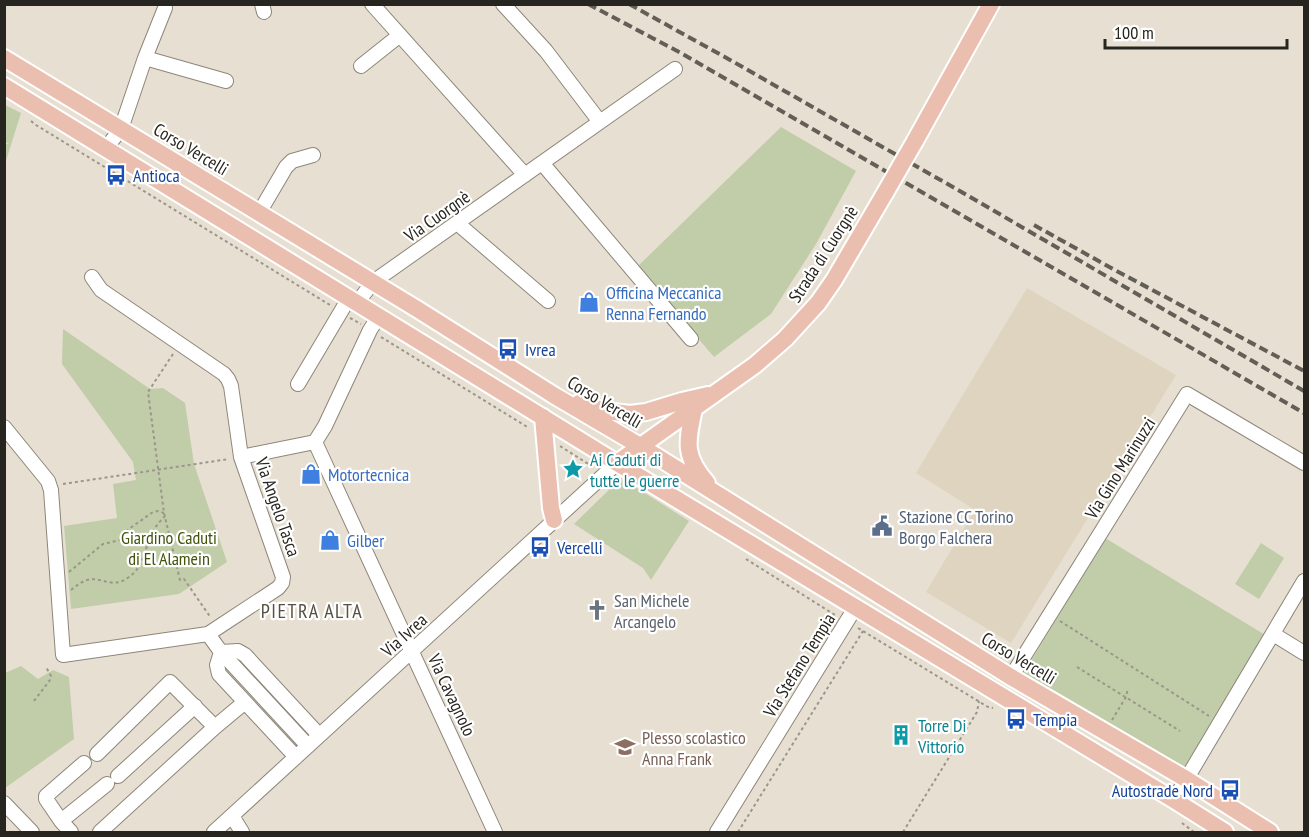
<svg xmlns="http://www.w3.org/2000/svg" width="1309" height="837" font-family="'PT Sans Narrow',sans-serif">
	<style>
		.built { fill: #dfd4bf }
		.green { fill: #c0cda8 }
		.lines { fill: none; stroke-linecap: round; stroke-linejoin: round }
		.minor-casing { stroke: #8d8679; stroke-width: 16 }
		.major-casing { stroke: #fff; stroke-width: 20 }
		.path { stroke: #9b968b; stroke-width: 2; stroke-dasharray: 3 3; stroke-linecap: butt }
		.minor { stroke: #fff; stroke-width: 14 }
		.major { stroke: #ebbfb0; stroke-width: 16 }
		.rail { stroke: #635f57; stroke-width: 4; stroke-dasharray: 9 4.5; stroke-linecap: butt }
		.major-bridge-casing { stroke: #fff; stroke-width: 20; stroke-linecap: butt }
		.major-bridge { stroke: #ebbfb0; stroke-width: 16 }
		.labels { text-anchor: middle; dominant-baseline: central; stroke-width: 4.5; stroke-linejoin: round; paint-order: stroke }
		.street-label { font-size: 18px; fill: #27251f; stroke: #fff }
		.transit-label { font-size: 18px; fill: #164399; stroke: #fff; text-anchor: start }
		.shop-label { font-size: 18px; fill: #366cbe; stroke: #fff; text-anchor: start }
		.culture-label { font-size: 18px; fill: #0d838f; stroke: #fff; text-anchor: start }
		.service-label { font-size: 18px; fill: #4e5e75; stroke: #fff; text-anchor: start }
		.park-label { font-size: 18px; fill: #40530b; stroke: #fff }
		.worship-label { font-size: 18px; fill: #5b616d; stroke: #fff; text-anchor: start }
		.education-label { font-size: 18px; fill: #785e54; stroke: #fff; text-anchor: start }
		.neighbourhood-label { font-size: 20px; letter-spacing: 1.5px; fill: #575145; stroke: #fff }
	</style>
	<rect width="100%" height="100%" fill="#e7e0d2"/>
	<path class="built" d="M1027 288 1176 375 1011 643 926 592 975 510 916 473Z"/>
	<path class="green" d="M5 105 21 113 5 164V144H9L5 142Z
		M781 127 856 171 816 244 771 314 714 357 637 267Z
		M63 329 150 389 163 388 185 403 194 464 227 562 179 594 71 609 64 526 117 518 113 484 136 480 133 462 62 364Z
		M621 478 689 521 651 580 643 568 574 524Z
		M1105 538 1267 636 1185 772 1023 674Z
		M1261 543 1284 558 1259 599 1235 584Z
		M21 666 38 679 53 670 69 677 74 739 5 788V673Z"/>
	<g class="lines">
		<g class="minor-casing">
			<path id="minor" d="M262 4 264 12
				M372 4 525 175
				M503 4 546 51 600 122
				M145 58 226 81
				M361 66 400 35
				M106 148 121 129 145 58 165 8
				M542 163 691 339
				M259 213 286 167 292 161 313 155
				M457 223 548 301
				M357 303 373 282 675 69
				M379 316 370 330 325 426 315 442 495 832
				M298 384 349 298
				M4 427 48 481 51 490 63 655 208 634 278 588 282 583 283 577 241 457 231 386 228 379 224 374 101 290 92 277
				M241 457 315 442
				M208 634 221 652 308 746
				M1273 634 1304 653
				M1011 677 1187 394 1304 463
				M97 754 170 682 215 727
				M296 757 219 674 217 665 221 652 238 651 245 655 319 735
				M118 776 195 706
				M1174 800 1304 581
				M4 803 32 832
				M232 816 242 832
				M61 821 46 799V796L84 763
				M71 832 61 821 107 784
				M100 832 215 727 245 702
				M214 832 617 463
				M717 832 855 608"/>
		</g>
		<g class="major-casing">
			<path id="major" d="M4 58 417 309 555 396 640 446 1011 677 1186 779 1270 832
				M4 86 617 463 1174 800 1225 832
				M915 141 991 4
				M579 403 606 411 630 414 646 412 682 401 708 395
				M694 409C687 442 683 456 707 483
				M543 417 551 508 554 520
				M617 463 755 365 785 339 818 303 834 280 885 193"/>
		</g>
		<path class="path" d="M31 121 36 125 330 305
			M350 318 361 324
			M381 337 529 428
			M173 354 148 392 164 513 180 580 184 579 211 618
			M560 446 593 467
			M63 484 229 459
			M746 559 835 615
			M69 572 103 544 120 540 126 531 153 512 158 511 164 513
			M71 590C76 586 81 582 87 580 102 576 112 590 129 577 142 568 144 554 149 540 152 531 158 523 165 516
			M1060 621 1209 716
			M858 628 988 707 993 708
			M1077 667 1180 731
			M34 701 50 680 51 676 46 667
			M1112 720 1126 697 1128 688
			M1182 823 1194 832
			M738 832 863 631
			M903 832 977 712 979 701"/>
		<use href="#minor" class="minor"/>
		<use href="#major" class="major"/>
		<path class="rail" d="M588 4 681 53 1304 413
			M629 4 732 61 965 194 1304 391
			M1034 225 1113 269 1304 371"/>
		<g class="major-bridge-casing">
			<path id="major-bridge" d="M885 193 915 141"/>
		</g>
		<use href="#major-bridge" class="major-bridge"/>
	</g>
	<defs>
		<g id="bus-bare" transform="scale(1.62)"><path d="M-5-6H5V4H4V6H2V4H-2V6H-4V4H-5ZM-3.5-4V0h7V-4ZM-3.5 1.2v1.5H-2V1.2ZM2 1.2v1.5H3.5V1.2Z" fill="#1a4fb4" stroke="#fff" stroke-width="2.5" paint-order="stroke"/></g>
		<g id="shop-bare" transform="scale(1.62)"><path d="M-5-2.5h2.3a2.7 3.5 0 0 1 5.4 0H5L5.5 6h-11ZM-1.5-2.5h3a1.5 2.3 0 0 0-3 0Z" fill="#3f7fe0" stroke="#fff" stroke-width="2.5" paint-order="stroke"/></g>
		<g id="sight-bare" transform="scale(1.62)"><path d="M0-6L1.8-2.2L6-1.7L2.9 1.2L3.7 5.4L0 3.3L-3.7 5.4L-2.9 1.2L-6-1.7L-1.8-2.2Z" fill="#0f9aa8" stroke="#fff" stroke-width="2.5" paint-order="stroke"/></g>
		<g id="civic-bare" transform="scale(1.62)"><path d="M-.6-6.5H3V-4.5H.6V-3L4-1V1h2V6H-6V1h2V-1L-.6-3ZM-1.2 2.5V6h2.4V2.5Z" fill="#5c6f8a" stroke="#fff" stroke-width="2.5" paint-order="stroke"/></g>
		<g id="church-bare" transform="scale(1.62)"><path d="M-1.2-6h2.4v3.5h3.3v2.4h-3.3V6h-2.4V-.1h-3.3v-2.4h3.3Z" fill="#6b7280" stroke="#fff" stroke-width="2.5" paint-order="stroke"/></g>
		<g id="building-bare" transform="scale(1.62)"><path d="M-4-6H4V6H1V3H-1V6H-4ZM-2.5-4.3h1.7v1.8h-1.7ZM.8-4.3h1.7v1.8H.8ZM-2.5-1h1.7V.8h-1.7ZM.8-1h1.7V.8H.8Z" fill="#0f9aa8" stroke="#fff" stroke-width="2.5" paint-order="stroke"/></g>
		<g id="school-bare" transform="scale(1.62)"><path d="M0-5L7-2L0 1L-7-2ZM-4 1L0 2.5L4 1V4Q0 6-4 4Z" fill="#8d6e63" stroke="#fff" stroke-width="2.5" paint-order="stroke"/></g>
	</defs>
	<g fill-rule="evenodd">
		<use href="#bus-bare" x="116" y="175"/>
		<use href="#shop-bare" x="589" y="302"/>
		<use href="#bus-bare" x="508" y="349"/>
		<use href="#sight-bare" x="573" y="469"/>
		<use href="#shop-bare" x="311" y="474"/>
		<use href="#civic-bare" x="882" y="526"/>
		<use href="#shop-bare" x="330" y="540"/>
		<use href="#bus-bare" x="540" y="547"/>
		<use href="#church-bare" x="597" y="610"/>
		<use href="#bus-bare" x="1016" y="719"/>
		<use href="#building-bare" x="901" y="735"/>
		<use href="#school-bare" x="625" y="747"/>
		<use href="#bus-bare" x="1230" y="790"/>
	</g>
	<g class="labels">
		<g class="street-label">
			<text transform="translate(191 149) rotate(31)">Corso Vercelli</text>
			<text transform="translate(437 216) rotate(-35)">Via Cuorgnè</text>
			<text transform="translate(823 254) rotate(-57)">Strada di Cuorgnè</text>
			<text transform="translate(605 402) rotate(31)">Corso Vercelli</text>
			<text transform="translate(1120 468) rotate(-58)">Via Gino Marinuzzi</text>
			<text transform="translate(278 507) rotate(71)">Via Angelo Tasca</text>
			<text transform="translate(404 635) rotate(-42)">Via Ivrea</text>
			<text transform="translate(1019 658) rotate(31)">Corso Vercelli</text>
			<text transform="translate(799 665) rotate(-58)">Via Stefano Tempia</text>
			<text transform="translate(452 695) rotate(65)">Via Cavagnolo</text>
		</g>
		<g class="transit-label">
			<text x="133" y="175">Antioca</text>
			<text x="525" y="349">Ivrea</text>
			<text x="557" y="547">Vercelli</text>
			<text x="1033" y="719">Tempia</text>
			<text x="1213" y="790" text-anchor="end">Autostrade Nord</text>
		</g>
		<g class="shop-label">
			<text x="606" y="292">Officina Meccanica<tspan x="606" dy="21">Renna Fernando</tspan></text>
			<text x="328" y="474">Motortecnica</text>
			<text x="347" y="540">Gilber</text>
		</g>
		<g class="culture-label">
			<text x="590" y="459">Ai Caduti di<tspan x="590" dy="21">tutte le guerre</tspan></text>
			<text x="918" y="725">Torre Di<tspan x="918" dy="21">Vittorio</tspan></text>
		</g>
		<g class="service-label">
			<text x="899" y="516">Stazione CC Torino<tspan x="899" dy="21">Borgo Falchera</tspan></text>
		</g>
		<g class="park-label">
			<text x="169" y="537">Giardino Caduti<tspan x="169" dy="21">di El Alamein</tspan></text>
		</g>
		<g class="worship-label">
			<text x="614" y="600">San Michele<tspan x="614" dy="21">Arcangelo</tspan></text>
		</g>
		<g class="education-label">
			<text x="642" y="737">Plesso scolastico<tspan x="642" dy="21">Anna Frank</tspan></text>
		</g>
		<g class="neighbourhood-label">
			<text x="312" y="611">PIETRA ALTA</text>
		</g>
	</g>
	<rect width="1309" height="837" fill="none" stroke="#27251f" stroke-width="12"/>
	<path d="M1105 39v9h182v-9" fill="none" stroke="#27251f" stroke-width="3"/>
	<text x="1114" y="39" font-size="18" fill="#27251f" stroke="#ffffff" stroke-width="4.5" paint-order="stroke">100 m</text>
</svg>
